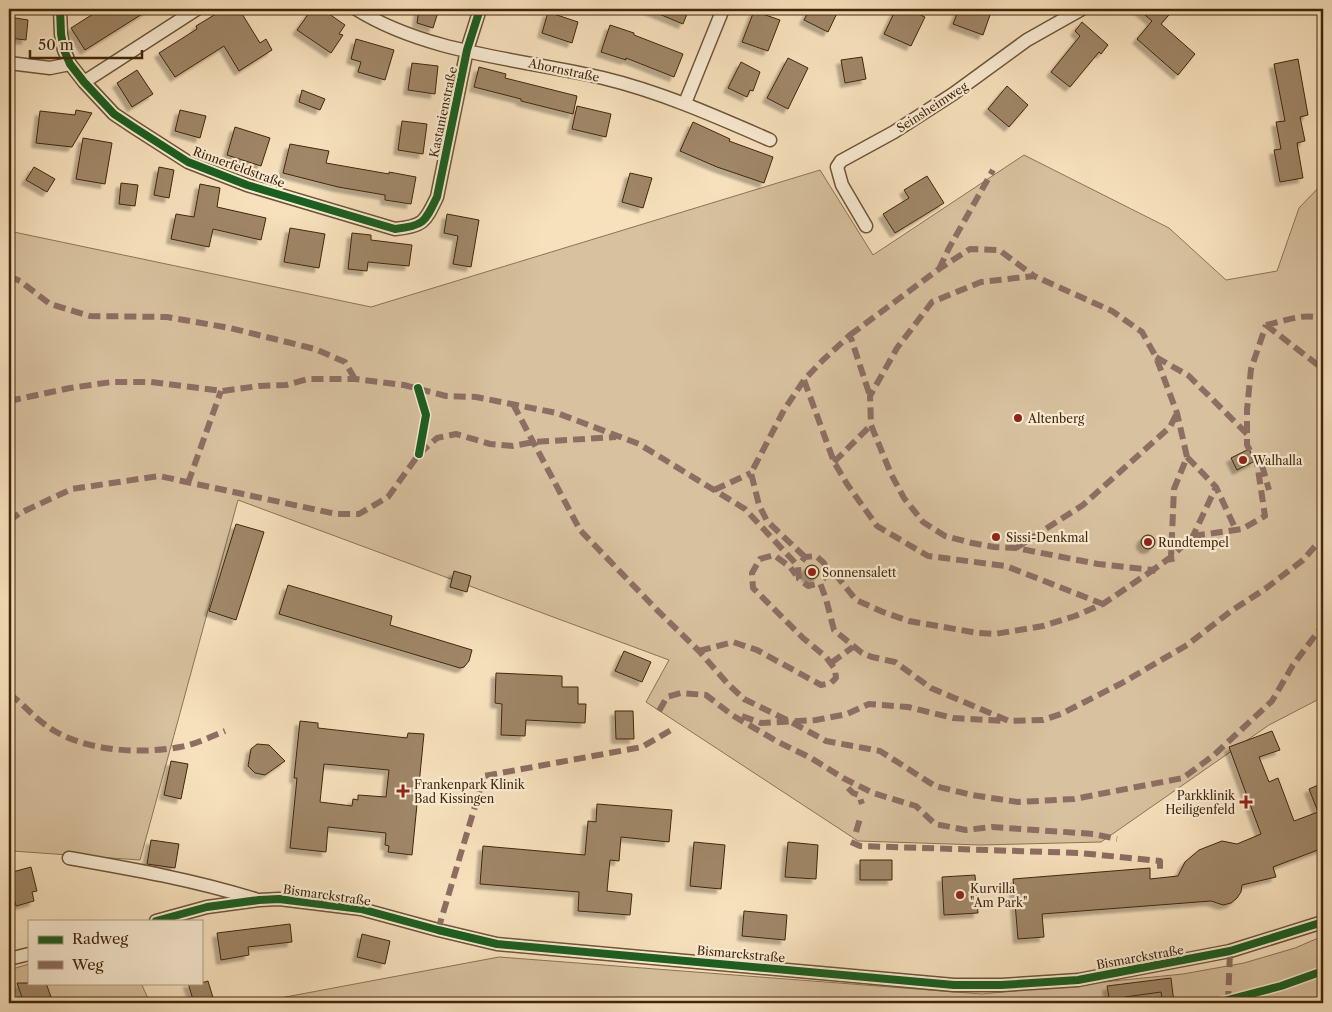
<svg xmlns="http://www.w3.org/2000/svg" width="1332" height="1012" font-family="'Libre Caslon Text',serif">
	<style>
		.green { fill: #d8c19f; stroke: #8d7455 }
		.building { fill: #a08768; stroke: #42260b; fill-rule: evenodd; filter: url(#shadow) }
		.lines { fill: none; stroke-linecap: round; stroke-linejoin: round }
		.minor-casing { stroke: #6f5538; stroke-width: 15 }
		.minor { stroke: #faecd4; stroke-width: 12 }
		.quiet { stroke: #8d6e63; stroke-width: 6; stroke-dasharray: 12 6; stroke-linecap: butt }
		.cycleway-casing { stroke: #faecd4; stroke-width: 11 }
		.cycleway { stroke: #1b5e20; stroke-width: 8 }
		.poi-dot { fill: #8f2418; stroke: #faecd4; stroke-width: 2 }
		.labels { text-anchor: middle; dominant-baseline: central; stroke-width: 4.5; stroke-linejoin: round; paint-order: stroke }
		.street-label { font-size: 12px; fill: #42260b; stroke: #faecd4 }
		.poi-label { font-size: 12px; fill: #42260b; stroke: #faecd4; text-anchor: start }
	</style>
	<defs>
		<filter id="shadow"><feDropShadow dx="-4.5" dy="4.5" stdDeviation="1" flood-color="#0004"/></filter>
	</defs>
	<rect width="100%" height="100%" fill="#f7e1bd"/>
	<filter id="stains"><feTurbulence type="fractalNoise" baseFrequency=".004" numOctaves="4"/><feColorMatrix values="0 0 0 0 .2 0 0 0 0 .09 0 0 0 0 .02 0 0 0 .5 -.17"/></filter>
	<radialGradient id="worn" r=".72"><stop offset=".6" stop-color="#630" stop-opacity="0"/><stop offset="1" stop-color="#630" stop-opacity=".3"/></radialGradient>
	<path class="green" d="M1024 155 1169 228 1226 280 1277 271 1299 208 1323 183V697L1269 725 1101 842 981 845 858 841 646 702 669 660 238 500 140 860 12 851 9 849V231L371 307 820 170 873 255Z
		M1323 936V1003H262L264 1001 499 957 982 994 1183 974 1244 963 1295 948Z
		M29 964V983H141L150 1003H9V970Z"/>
	<path class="building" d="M101 9H150L85 50 71 28Z
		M224 9H239L260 43 266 39 272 50 239 71 224 46 175 77 159 53 197 29 196 26Z
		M312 9H322L345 25 339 34 343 35 331 53 297 30Z
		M419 9H439L433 28 417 23Z
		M647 9H689L683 24Z
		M810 9H839L828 32 804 20Z
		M896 9H908L925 17 911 46 884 34Z
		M959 9H973L990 15 983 35 953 24Z
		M1138 9H1174L1161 24 1195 54 1178 75 1137 39 1152 21Z
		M754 11 780 20 768 51 742 42Z
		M548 12 578 22 572 43 542 33Z
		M9 17 28 20 26 40 9 38Z
		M1082 22 1108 45 1101 54 1099 52 1070 87 1051 72 1080 36 1075 31Z
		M610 25 634 33V35L683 54 674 77 626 58V60L601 52Z
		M356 39 394 50 385 80 358 72 361 62 351 59Z
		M862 57 866 79 845 83 841 60Z
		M788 58 808 68 788 109 767 98Z
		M1298 59 1308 115 1300 117 1305 141 1297 143 1303 178 1280 182 1274 150 1281 149 1276 122 1285 121 1274 64Z
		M741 62 760 72 753 91 750 90 747 97 728 88Z
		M412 63 438 66 435 94 408 90Z
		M479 67 506 74 505 78 577 96 573 114 521 101V99L474 87Z
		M137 70 153 94 132 107 117 83Z
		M1007 86 1028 105 1009 127 988 109Z
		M302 90 325 99 320 110 299 102Z
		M577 106 611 114 606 137 572 129Z
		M76 110 92 113 72 147 36 143 40 111 75 115Z
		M180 110 206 116 200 138 175 131Z
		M402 121 427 124 423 154 398 150Z
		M693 122 730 139 729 141 773 157 764 183 717 167 680 151Z
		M235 127 270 138 261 166 227 155Z
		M83 138 112 143 105 184 76 179Z
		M290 144 329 151 326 163 389 174V172L416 177 411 204 385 200V195L338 187 283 173Z
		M34 167 55 179 47 192 26 180Z
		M159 167 174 170 169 198 154 195Z
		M630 173 652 178 643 208 622 202Z
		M927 176 944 203 895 233 883 214 909 198 904 190Z
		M121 183 138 185 135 206 119 204Z
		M200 184 220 188 217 207 266 218 261 240 213 229 209 247 171 239 176 214 194 217Z
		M447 214 479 220 471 267 453 264 458 236 444 233Z
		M290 228 325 234 319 268 284 262Z
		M352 233 371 235V240L412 245 409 266 368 262 367 271 348 269Z
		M1249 449 1255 461 1237 470 1231 458Z
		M236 524 264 532 236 620 209 611Z
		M1141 542a7 7 0 1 1 14 0a7 7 0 1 1-14 0Z
		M805 572a7 7 0 1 1 14 0a7 7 0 1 1-14 0Z
		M454 571 471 576 467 592 450 587Z
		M288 585 392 616 390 625 472 650 469 661 464 667 460 668 279 614Z
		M624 651 651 662 642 682 615 671Z
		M496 673 562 676V687H578V704H586L585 723 526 720 525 736 501 735 502 704 495 703Z
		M615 711H633L634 739H616Z
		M300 721 318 723V728L407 738 408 733 424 734 412 855 388 852 389 846 385 845 386 833 328 827 326 852 290 848 297 778H294ZM324 764 389 770 386 797 358 795V800L353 799 352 806 320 802Z
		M1272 731 1280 750 1259 757 1269 782 1278 778 1294 821 1318 812 1309 789 1323 783V848L1273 867 1276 877 1242 885 1241 892 1237 898 1231 903 1223 905 1211 901 1042 914 1044 937 1018 939 1013 879 1150 868V879L1178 876 1185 862 1199 850 1222 841 1237 844 1261 834 1229 747Z
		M257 744 269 745 285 761 265 775 255 773 248 766 251 749Z
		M171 761 188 764 181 799 164 795Z
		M597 804 672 810 669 842 621 837 619 861 610 860 607 891 632 894 630 915 578 911 579 892 480 884 483 846 585 855 588 821 596 822Z
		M151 840 179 844 175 868 147 864Z
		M694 842 725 845 721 889 690 886Z
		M788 842 818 845 816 879 785 877Z
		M860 860H892V880H860Z
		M31 867 37 891 32 892 34 901 16 906 14 898 9 900V873Z
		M975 875 978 913 944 915 942 877Z
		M744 911 787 915 785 940 742 936Z
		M290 924 292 942 248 947 249 955 221 960 217 933Z
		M362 934 390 941 385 964 357 957Z
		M1171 978 1174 1003H1163L1161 992 1125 997 1126 1003H1110L1107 986Z
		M208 981 214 1001 207 1003H194L188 983H201Z
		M17 983H46L51 997 32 1003H24Z"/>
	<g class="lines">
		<g class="minor-casing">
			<path id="minor" d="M60 9 61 34 64 50 70 64 84 82 114 114 135 128 188 162 247 185 395 229C424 226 425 222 437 197L467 50 480 9
				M356 9C428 54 522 59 603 78 661 92 715 116 770 140
				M9 63 50 68 70 64
				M84 82 197 9
				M685 103 723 9
				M866 226 842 185 837 167 841 161 894 132 953 94 1027 40 1082 9
				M69 858C132 869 194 880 255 899
				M156 921 207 907 259 900 279 899 361 909 438 930 497 944 954 985H1001L1078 980 1230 951 1323 922
				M9 959 29 954"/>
		</g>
		<use href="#minor" class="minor"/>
		<path class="quiet" d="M939 269 949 248 993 170
			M9 276 20 281 50 304 90 316 167 317 230 328 315 349 345 362 355 379
			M1266 325 1323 369
			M1266 325C1285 321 1305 312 1323 319
			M850 335 939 269 970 249 999 250 1034 276
			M1156 357 1189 376 1249 436
			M804 380 834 462 847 484 877 526 928 556 1006 566 1103 604
			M9 401 70 388 112 382H151L222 391 259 386 286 385 308 379H355L404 385 446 396 476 397 557 413 639 444 745 509 798 566 799 579 808 586 820 583
			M513 404 580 530 657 610 699 651 728 684 744 699 791 722 826 741 880 751 935 786 972 795 1018 802 1074 799 1183 778 1214 755 1272 701 1293 665 1323 625
			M1187 457 1216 487 1236 530
			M834 462 871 425
			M1262 465 1269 490
			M188 483 221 391
			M714 490 751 473
			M9 521 20 513 72 489 159 476 336 514H359L388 497 419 454 437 438 456 434 490 444 513 446 534 442 616 437
			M1193 536 1242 529 1265 516 1257 463 1247 445V410L1251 369 1266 325
			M1016 548 1083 505 1170 427 1177 413
			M805 557 767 521 759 505 751 473 784 410 804 380 822 361 850 335 870 396
			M802 561 805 557 816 556 824 563 828 573
			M1172 562 1171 557 1174 489 1187 457 1177 413 1156 357 1142 332 1112 311 1034 276 981 282 932 302 897 348 870 396 871 425 891 474 904 498 923 522 945 536 972 543 994 547 1016 548 1098 564 1153 570 1171 557 1193 536 1216 487
			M1156 571 1153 570 1103 604 1075 616 1043 626 995 634 978 633 909 621 883 612 856 600 832 570 828 573 820 583 826 599 834 630 862 653 872 657 895 662 931 688 1009 721 1043 720 1061 714 1122 683 1187 645 1231 611 1265 589 1303 560 1323 537
			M699 651 733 642 757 650 821 685 831 683 836 678 835 669 826 657 803 638 753 588 752 573 760 559 774 555 790 567 796 575
			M831 663 853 647
			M9 694C23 703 33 717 47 726 83 752 143 755 185 746 198 743 212 736 225 731
			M659 711 667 697 681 693 706 695 732 715 778 742 811 758 843 778 873 793 916 806 935 824 966 830 992 827 1094 834 1117 839
			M742 716 761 723 816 720 847 714 869 704 908 707 953 718 1004 721
			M848 788 853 793 859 795 862 804
			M856 832 861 815
			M851 842 860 846 1080 853 1160 861V873
			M438 930 484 776 642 747 671 730
			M1228 1003 1230 951"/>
		<g class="cycleway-casing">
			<path id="cycleway" d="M60 9 61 34 64 50 70 64 84 82 114 114 135 128 188 162 247 185 395 229C424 226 425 222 437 197L467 50 480 9
				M418 388 426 415 419 454
				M156 921 207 907 259 900 279 899 361 909 438 930 497 944 954 985H1001L1078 980 1230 951 1323 922
				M1216 1003 1281 986 1323 971"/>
		</g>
		<use href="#cycleway" class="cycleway"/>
	</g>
	<g class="poi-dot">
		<circle cx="1018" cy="418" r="5"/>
		<circle cx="1243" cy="460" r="5"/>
		<circle cx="996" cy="537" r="5"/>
		<circle cx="1148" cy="542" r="5"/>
		<circle cx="812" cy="572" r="5"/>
		<path d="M400.5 783.5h5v5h5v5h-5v5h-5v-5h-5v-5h5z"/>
		<path d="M1243.5 794.5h5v5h5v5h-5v5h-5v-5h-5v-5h5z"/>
		<circle cx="960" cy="895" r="5"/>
	</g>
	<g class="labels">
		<g class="street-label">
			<text transform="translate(564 70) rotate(12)">Ahornstraße</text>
			<text transform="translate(932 107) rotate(-33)">Seinsheimweg</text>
			<text transform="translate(443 112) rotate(-78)">Kastanienstraße</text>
			<text transform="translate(239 167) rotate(20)">Rinnerfeldstraße</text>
			<text transform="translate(327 895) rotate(8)">Bismarckstraße</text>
			<text transform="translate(741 954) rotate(5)">Bismarckstraße</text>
			<text transform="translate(1140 957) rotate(-10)">Bismarckstraße</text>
		</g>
		<g class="poi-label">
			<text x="1028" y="418">Altenberg</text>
			<text x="1253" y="460">Walhalla</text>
			<text x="1006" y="537">Sissi-Denkmal</text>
			<text x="1158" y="542">Rundtempel</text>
			<text x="822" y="572">Sonnensalett</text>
			<text x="414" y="784">Frankenpark Klinik<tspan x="414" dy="14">Bad Kissingen</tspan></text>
			<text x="1235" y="795" text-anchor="end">Parkklinik<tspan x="1235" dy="14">Heiligenfeld</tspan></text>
			<text x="970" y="888">Kurvilla<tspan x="970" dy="14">"Am Park"</tspan></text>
		</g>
	</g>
	<rect width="1332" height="1012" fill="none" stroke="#f7e1bd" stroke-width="30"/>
	<rect x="10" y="10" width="1312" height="992" fill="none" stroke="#42260b" stroke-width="2.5"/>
	<rect x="15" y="15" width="1302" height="982" fill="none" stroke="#42260b"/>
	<rect x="28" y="920" width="175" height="65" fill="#faecd4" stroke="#b09d84"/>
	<rect x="38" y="936" width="25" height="8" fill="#1b5e20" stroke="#b09d84"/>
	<text x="72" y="944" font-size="15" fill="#42260b">Radweg</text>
	<rect x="38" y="961" width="25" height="8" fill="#8d6e63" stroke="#b09d84"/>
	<text x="72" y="970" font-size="15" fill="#42260b">Weg</text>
	<path d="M30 50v8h112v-8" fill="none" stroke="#42260b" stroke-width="2.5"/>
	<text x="38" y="50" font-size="15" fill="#42260b" stroke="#faecd4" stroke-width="4" paint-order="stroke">50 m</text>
	<rect width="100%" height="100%" filter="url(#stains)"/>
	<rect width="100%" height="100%" fill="url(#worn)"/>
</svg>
